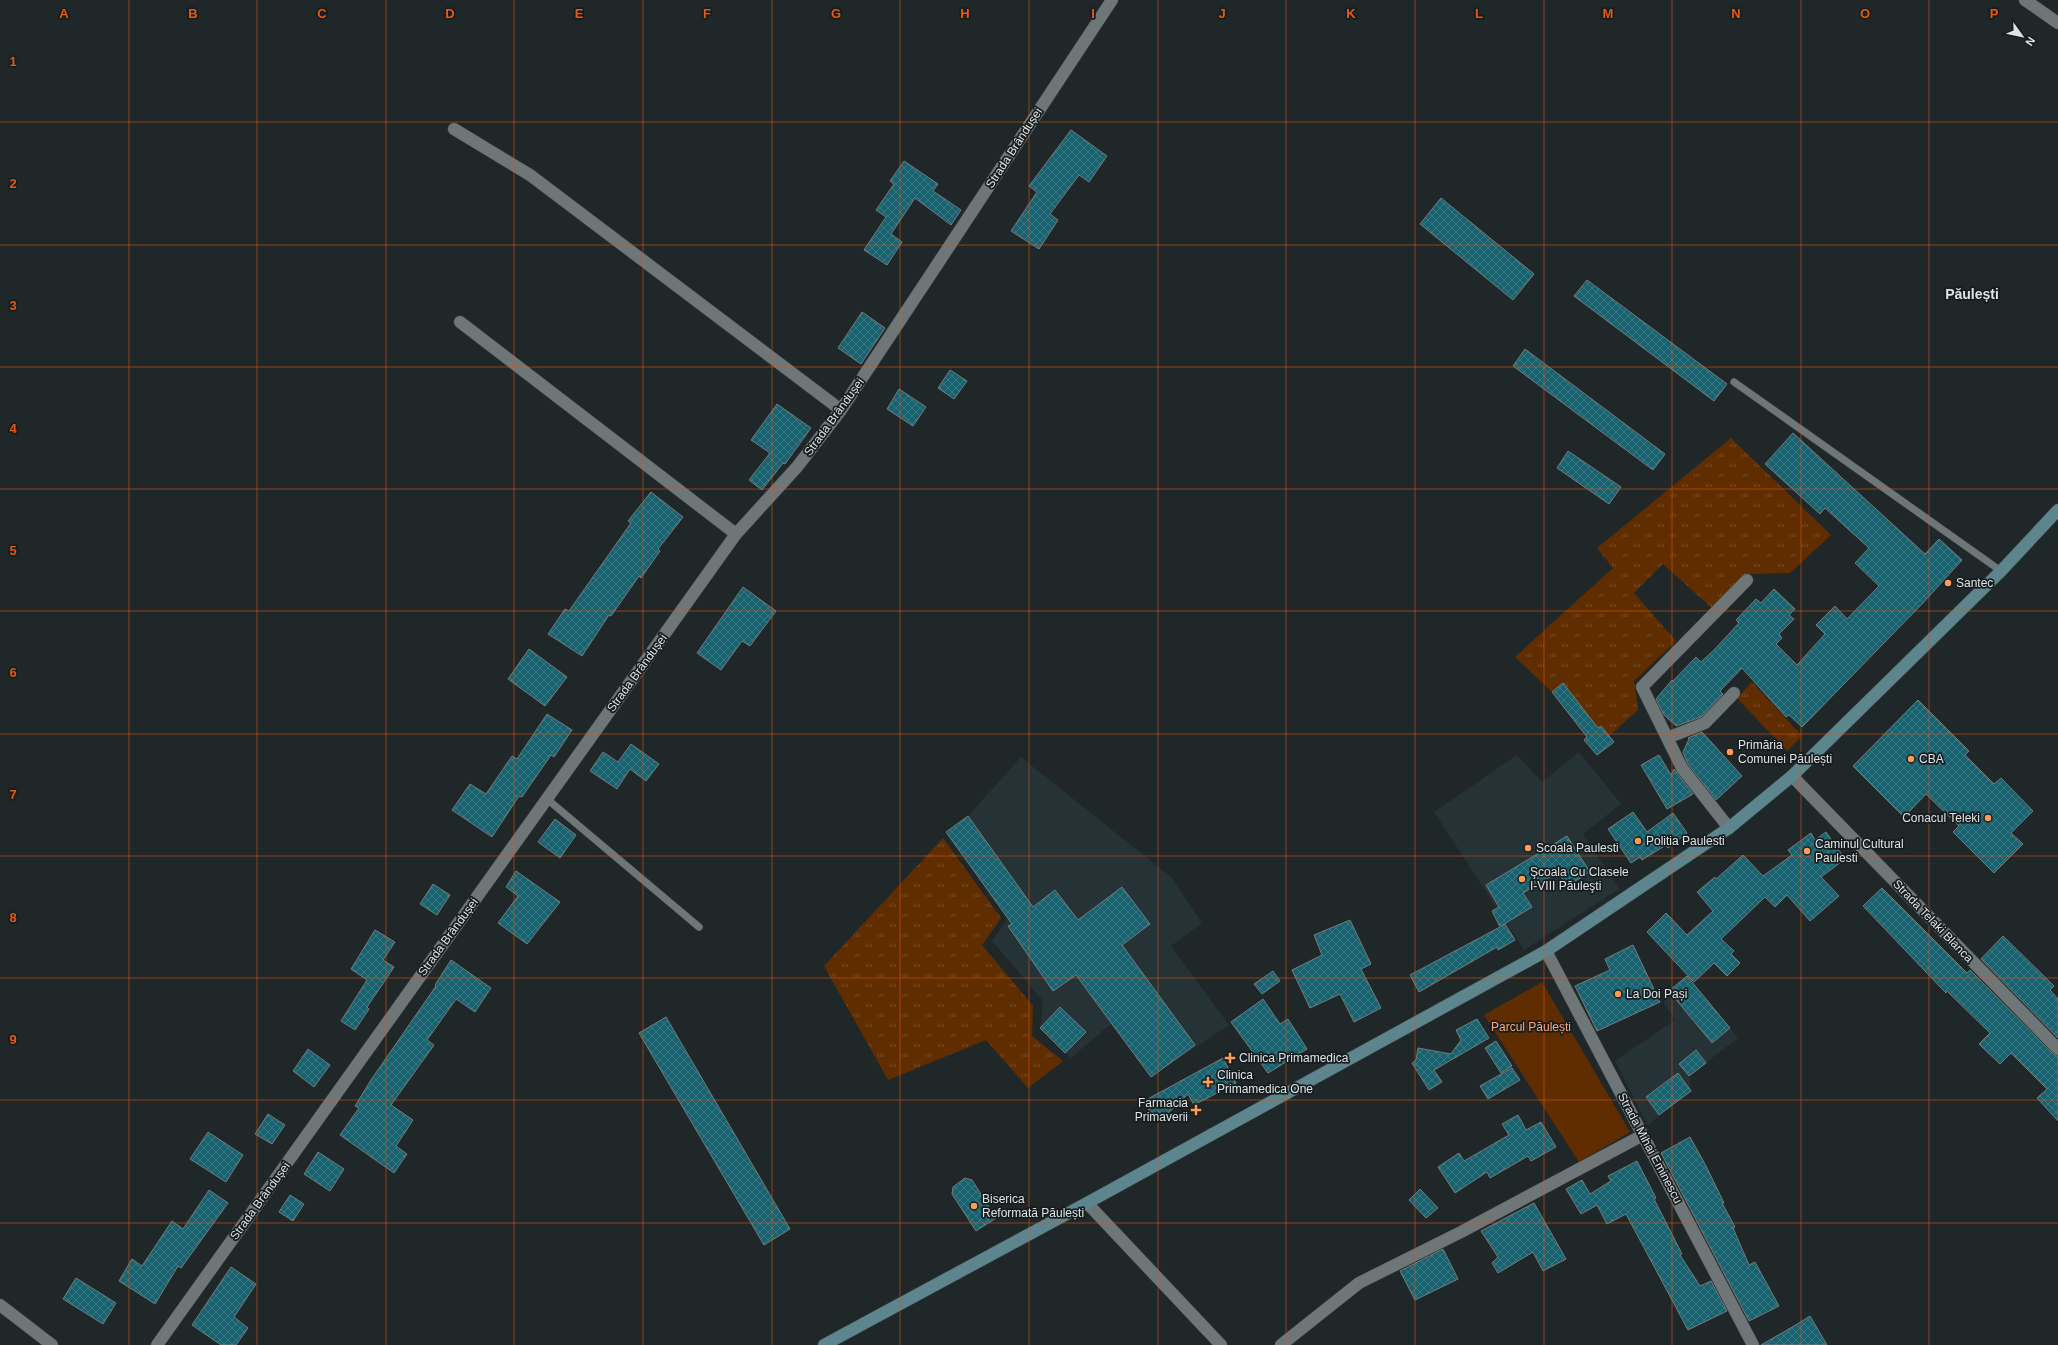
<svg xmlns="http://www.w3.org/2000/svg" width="2058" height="1345" font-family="Arial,sans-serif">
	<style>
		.built { fill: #253336 }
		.grass { fill: url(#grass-tufts) }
		.green { fill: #602d00 }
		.building { fill: url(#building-cross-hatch); stroke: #757c7e }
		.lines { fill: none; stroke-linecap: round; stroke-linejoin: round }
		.lane-casing { stroke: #3d4344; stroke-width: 8 }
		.street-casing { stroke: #3d4344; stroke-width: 13 }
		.secondary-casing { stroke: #3d4344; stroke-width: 13 }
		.lane { stroke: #6f7678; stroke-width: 7 }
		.street { stroke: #6f7678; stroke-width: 12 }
		.secondary { stroke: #5c858e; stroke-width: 12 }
		.grid { fill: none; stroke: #e8590c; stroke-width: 1; stroke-opacity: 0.55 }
		.poi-dot { fill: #fe9c57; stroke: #171d1f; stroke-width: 1.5 }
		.labels { text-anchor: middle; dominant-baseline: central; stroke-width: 3.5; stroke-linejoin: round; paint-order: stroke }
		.street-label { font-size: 12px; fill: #dee3e4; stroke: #171d1f }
		.poi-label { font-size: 12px; fill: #dee3e4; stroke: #171d1f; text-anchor: start }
		.park-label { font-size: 12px; fill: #fba973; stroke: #171d1f }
		.quarter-label { font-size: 14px; font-weight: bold; fill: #dee3e4; stroke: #171d1f }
		.grid-label { font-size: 13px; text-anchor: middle; font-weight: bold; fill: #e8590c; stroke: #171d1f; stroke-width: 3.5; stroke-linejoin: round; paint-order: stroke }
	</style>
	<defs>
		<pattern id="grass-tufts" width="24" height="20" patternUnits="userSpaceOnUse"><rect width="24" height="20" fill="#602d00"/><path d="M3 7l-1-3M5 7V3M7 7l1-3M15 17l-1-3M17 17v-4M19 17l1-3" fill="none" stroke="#764b25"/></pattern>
		<pattern id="building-cross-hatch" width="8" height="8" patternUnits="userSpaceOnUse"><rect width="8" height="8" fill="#18616f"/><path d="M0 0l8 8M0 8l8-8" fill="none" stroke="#397883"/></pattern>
	</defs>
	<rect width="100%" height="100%" fill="#202728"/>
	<path class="built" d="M1579 752 1621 804 1583 834 1619 889 1524 950 1434 812 1517 755 1542 782Z
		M1021 757 1171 877 1202 923 1171 946 1229 1025 1151 1077 1111 1024 1071 1058 1040 1028 1043 1001 992 941 1008 918 946 832 968 816Z
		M1687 976 1738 1038 1689 1076 1691 1091 1659 1115 1648 1126 1615 1061 1675 1020 1664 1003 1669 991Z"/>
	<path class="grass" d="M1731 438 1831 535 1790 573 1749 574 1713 609 1663 564 1634 593 1676 641 1634 681 1638 710 1609 736 1601 726 1593 733 1563 683 1552 692 1515 657 1613 568 1597 548Z
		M1752 682 1802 736 1787 751 1737 698Z
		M943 838 1001 918 982 945 1033 1006 1032 1036 1063 1061 1028 1088 986 1040 888 1080 824 966Z"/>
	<path class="green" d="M1542 982 1630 1132 1579 1162 1484 1015Z"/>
	<path class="building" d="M1071 130 1107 156 1089 182 1079 175 1050 214 1058 220 1039 249 1011 231 1037 192 1029 186Z
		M904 161 938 184 933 191 961 210 951 225 915 198 891 234 902 242 887 265 864 250 886 217 876 210 894 184 890 181Z
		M1441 198 1534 274 1513 300 1420 224Z
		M1587 280 1727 384 1714 401 1574 296Z
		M862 312 885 328 861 364 838 348Z
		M1525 349 1665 454 1653 470 1513 366Z
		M950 370 967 381 954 399 938 388Z
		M899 389 926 407 913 426 887 409Z
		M777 404 811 428 785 464 783 463 762 490 749 480 770 453 751 440Z
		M1793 433 1925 554 1939 539 1962 560 1922 604 1802 727 1789 715 1786 717 1742 668 1720 691 1723 694 1701 717 1676 726 1664 715 1656 699 1672 680 1673 681 1696 657 1701 662 1714 650 1739 623 1736 620 1756 599 1761 603 1774 589 1795 609 1789 615 1794 619 1779 634 1782 638 1776 644 1797 665 1825 634 1816 625 1835 606 1847 619 1879 586 1855 563 1869 548 1825 508 1820 514 1765 464Z
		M1568 451 1621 487 1609 504 1557 468Z
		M651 492 683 517 658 549 660 551 641 578 639 576 611 616 609 615 582 656 548 634 565 609 569 611 631 523 628 521Z
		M743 587 776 611 750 646 742 641 721 670 697 653Z
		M529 649 567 677 545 706 508 679Z
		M1563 683 1598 728 1601 726 1614 742 1597 755 1584 740 1587 737 1552 692Z
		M1918 700 1969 751 1965 755 1994 784 2001 778 2033 811 2011 833 2023 844 1994 873 1953 832 1959 826 1926 794 1904 817 1853 766Z
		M547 714 572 730 554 757 551 755 522 797 519 796 492 837 452 810 470 784 486 794 512 756 517 759Z
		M1702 732 1742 776 1716 800 1688 764 1683 752 1689 739 1688 738Z
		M631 744 659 764 646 781 630 769 617 789 590 771 603 752 618 762Z
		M1659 755 1671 775 1674 769 1693 794 1667 809 1641 765Z
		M1633 812 1647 832 1673 813 1687 833 1668 848 1666 845 1642 860 1640 857 1631 863 1608 829Z
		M968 816 1033 907 1055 890 1078 920 1122 887 1150 924 1122 945 1195 1045 1151 1077 1076 975 1053 991 1008 926 1012 924 946 832Z
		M555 819 576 835 560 858 538 842Z
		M1826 832 1845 859 1821 877 1839 896 1810 921 1787 895 1775 907 1765 897 1721 939 1734 951 1731 954 1740 963 1727 976 1714 963 1694 982 1647 932 1666 913 1687 935 1713 911 1697 892 1715 877 1716 879 1743 855 1763 876 1792 855 1788 850 1811 833 1815 840Z
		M1567 836 1590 872 1567 886 1558 872 1523 893 1532 907 1501 926 1505 924 1515 940 1498 950 1497 947 1419 992 1410 975 1500 927 1492 911 1499 907 1486 885Z
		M516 871 560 902 527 944 498 923 518 896 506 887Z
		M433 884 450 895 437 915 420 904Z
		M1882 888 1967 973 1970 970 2053 1054 2058 1056V1121L2037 1098 2047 1089 2011 1053 2000 1064 1979 1044 1990 1033 1947 991 1946 993 1863 906Z
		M1350 920 1371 964 1361 969 1381 1008 1354 1022 1340 994 1310 1008 1292 970 1322 955 1314 935Z
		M375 930 395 942 383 960 394 967 367 1007 369 1009 355 1030 341 1021 367 980 351 969Z
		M2003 936 2054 986 2050 990 2058 999V1038L1981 959Z
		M1633 945 1660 1002 1597 1031 1575 986 1610 970 1605 959Z
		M451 960 491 988 475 1012 456 999 427 1040 434 1045 391 1105 413 1120 396 1146 407 1154 394 1173 340 1135 359 1108 355 1106 371 1080 436 986 435 985Z
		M1273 971 1280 981 1262 994 1254 984Z
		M1687 976 1730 1028 1712 1043 1669 991Z
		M1263 999 1280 1024 1288 1019 1307 1049 1268 1073 1231 1022Z
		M1060 1007 1086 1032 1065 1053 1040 1028Z
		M666 1017 790 1229 764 1245 639 1033Z
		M1477 1019 1489 1038 1434 1070 1442 1082 1429 1090 1412 1063 1416 1060 1418 1048 1451 1054 1461 1040 1456 1030Z
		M1496 1041 1512 1066 1501 1073 1485 1048Z
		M308 1049 330 1065 314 1087 293 1071Z
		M1696 1050 1706 1063 1689 1076 1679 1064Z
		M1223 1058 1236 1083 1194 1105 1188 1094 1159 1122 1148 1110 1150 1108 1144 1101Z
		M1512 1068 1520 1080 1488 1099 1480 1086Z
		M1678 1073 1691 1091 1659 1115 1646 1097Z
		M268 1114 285 1125 272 1144 255 1134Z
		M1518 1115 1526 1130 1541 1122 1556 1147 1531 1161 1528 1156 1490 1178 1487 1172 1455 1193 1438 1167 1459 1153 1464 1161 1509 1135 1502 1124Z
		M208 1132 243 1155 226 1182 190 1159Z
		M1690 1137 1706 1166 1724 1203H1722L1735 1227 1733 1228 1749 1265 1755 1262 1779 1306 1749 1321 1661 1153Z
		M318 1152 344 1169 330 1191 304 1174Z
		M1637 1161 1656 1198 1654 1199 1682 1254 1680 1255 1700 1286 1711 1281 1727 1311 1688 1330 1626 1214 1607 1224 1597 1205 1581 1214 1566 1189 1582 1180 1590 1194 1611 1181 1608 1176Z
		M965 1178 972 1180 996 1218 976 1231 952 1194 953 1187Z
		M1420 1189 1438 1208 1426 1218 1409 1200Z
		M209 1190 228 1203 181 1268 178 1266 155 1304 119 1281 132 1259 142 1266 172 1221 183 1229Z
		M290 1195 304 1204 293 1221 279 1212Z
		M1534 1203 1566 1259 1543 1271 1533 1252 1498 1273 1492 1263 1498 1257 1481 1231Z
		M1443 1249 1458 1279 1415 1300 1400 1271Z
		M231 1267 256 1284 234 1317 248 1328 236 1345H221L192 1325Z
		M76 1278 116 1303 103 1324 63 1299Z
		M1810 1316 1827 1345H1761L1794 1326Z"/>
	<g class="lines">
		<g class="lane-casing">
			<path id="lane" d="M1734 382 2001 571
				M547 799 699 927"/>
		</g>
		<g class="street-casing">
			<path id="street" d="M2025 0 2058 23
				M454 129 530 175 841 410
				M460 322 736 534
				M1667 738 1705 723 1734 693
				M1792 776 2058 1049
				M1729 828 1682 768 1642 687 1747 580
				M1546 951 1753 1345
				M1087 1203 1221 1345
				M0 1305 52 1345
				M157 1345 736 534 797 467 841 410 1112 0
				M1281 1345 1359 1283 1461 1232 1643 1135"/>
		</g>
		<g class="secondary-casing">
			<path id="secondary" d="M824 1345 1087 1203 1546 951 1729 828 1792 776 2001 571 2058 510"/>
		</g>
		<use href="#lane" class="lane"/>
		<use href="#street" class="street"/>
		<use href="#secondary" class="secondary"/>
	</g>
	<path class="grid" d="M129 0V1345M257 0V1345M386 0V1345M514 0V1345M643 0V1345M772 0V1345M900 0V1345M1029 0V1345M1158 0V1345M1286 0V1345M1415 0V1345M1544 0V1345M1672 0V1345M1801 0V1345M1929 0V1345M0 122H2058M0 245H2058M0 367H2058M0 489H2058M0 611H2058M0 734H2058M0 856H2058M0 978H2058M0 1100H2058M0 1223H2058"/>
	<g class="poi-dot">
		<circle cx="1948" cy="583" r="4"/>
		<circle cx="1730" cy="752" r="4"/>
		<circle cx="1911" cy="759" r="4"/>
		<circle cx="1988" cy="818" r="4"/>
		<circle cx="1638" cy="841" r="4"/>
		<circle cx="1528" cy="848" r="4"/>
		<circle cx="1807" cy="851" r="4"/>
		<circle cx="1522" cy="879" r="4"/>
		<circle cx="1618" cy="994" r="4"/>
		<path d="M1228 1052h4v4h4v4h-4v4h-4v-4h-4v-4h4z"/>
		<path d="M1206 1076h4v4h4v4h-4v4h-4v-4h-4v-4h4z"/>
		<path d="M1194 1104h4v4h4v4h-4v4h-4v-4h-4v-4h4z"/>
		<circle cx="974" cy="1206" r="4"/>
	</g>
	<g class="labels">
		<g class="street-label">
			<text transform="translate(1014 148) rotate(-57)">Strada Brândușei</text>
			<text transform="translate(834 417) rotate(-54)">Strada Brândușei</text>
			<text transform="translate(637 673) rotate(-54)">Strada Brândușei</text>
			<text transform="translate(1933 921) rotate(46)">Strada Telaki Blanca</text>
			<text transform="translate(448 937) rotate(-54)">Strada Brândușei</text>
			<text transform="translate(1650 1148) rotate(62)">Strada Mihai Eminescu</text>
			<text transform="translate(260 1201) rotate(-54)">Strada Brândușei</text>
		</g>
		<g class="poi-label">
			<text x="1956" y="583">Santec</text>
			<text x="1738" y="745">Primăria<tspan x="1738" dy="14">Comunei Păulești</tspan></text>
			<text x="1919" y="759">CBA</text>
			<text x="1980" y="818" text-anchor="end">Conacul Teleki</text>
			<text x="1646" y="841">Politia Paulesti</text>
			<text x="1815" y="844">Caminul Cultural<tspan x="1815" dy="14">Paulesti</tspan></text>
			<text x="1536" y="848">Scoala Paulesti</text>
			<text x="1530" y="872">Şcoala Cu Clasele<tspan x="1530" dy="14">I-VIII Păuleşti</tspan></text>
			<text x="1626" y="994">La Doi Pași</text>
			<text x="1239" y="1058">Clinica Primamedica</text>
			<text x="1217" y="1075">Clinica<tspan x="1217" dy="14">Primamedica One</tspan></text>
			<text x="1188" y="1103" text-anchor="end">Farmacia<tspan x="1188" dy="14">Primaverii</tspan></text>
			<text x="982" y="1199">Biserica<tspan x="982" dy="14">Reformată Păulești</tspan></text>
		</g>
		<g class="park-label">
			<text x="1531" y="1027">Parcul Păulești</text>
		</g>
		<g class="quarter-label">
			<text x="1972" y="294">Păulești</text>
		</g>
	</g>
	<g class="grid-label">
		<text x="64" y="18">A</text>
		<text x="193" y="18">B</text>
		<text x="322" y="18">C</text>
		<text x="450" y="18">D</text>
		<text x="579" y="18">E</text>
		<text x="707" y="18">F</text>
		<text x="836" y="18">G</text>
		<text x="965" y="18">H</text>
		<text x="1093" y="18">I</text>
		<text x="1222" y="18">J</text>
		<text x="1351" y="18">K</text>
		<text x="1479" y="18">L</text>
		<text x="1608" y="18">M</text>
		<text x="1736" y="18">N</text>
		<text x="1865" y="18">O</text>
		<text x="1994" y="18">P</text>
		<text x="13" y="66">1</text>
		<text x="13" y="188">2</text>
		<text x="13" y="310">3</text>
		<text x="13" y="433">4</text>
		<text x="13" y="555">5</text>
		<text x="13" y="677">6</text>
		<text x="13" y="799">7</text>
		<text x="13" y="922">8</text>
		<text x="13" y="1044">9</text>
	</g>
	<g transform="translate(2022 36) rotate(123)" stroke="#171d1f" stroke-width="3" paint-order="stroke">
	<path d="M0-3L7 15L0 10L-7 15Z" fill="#dee3e4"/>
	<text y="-6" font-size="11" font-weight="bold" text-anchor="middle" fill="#dee3e4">N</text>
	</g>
</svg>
